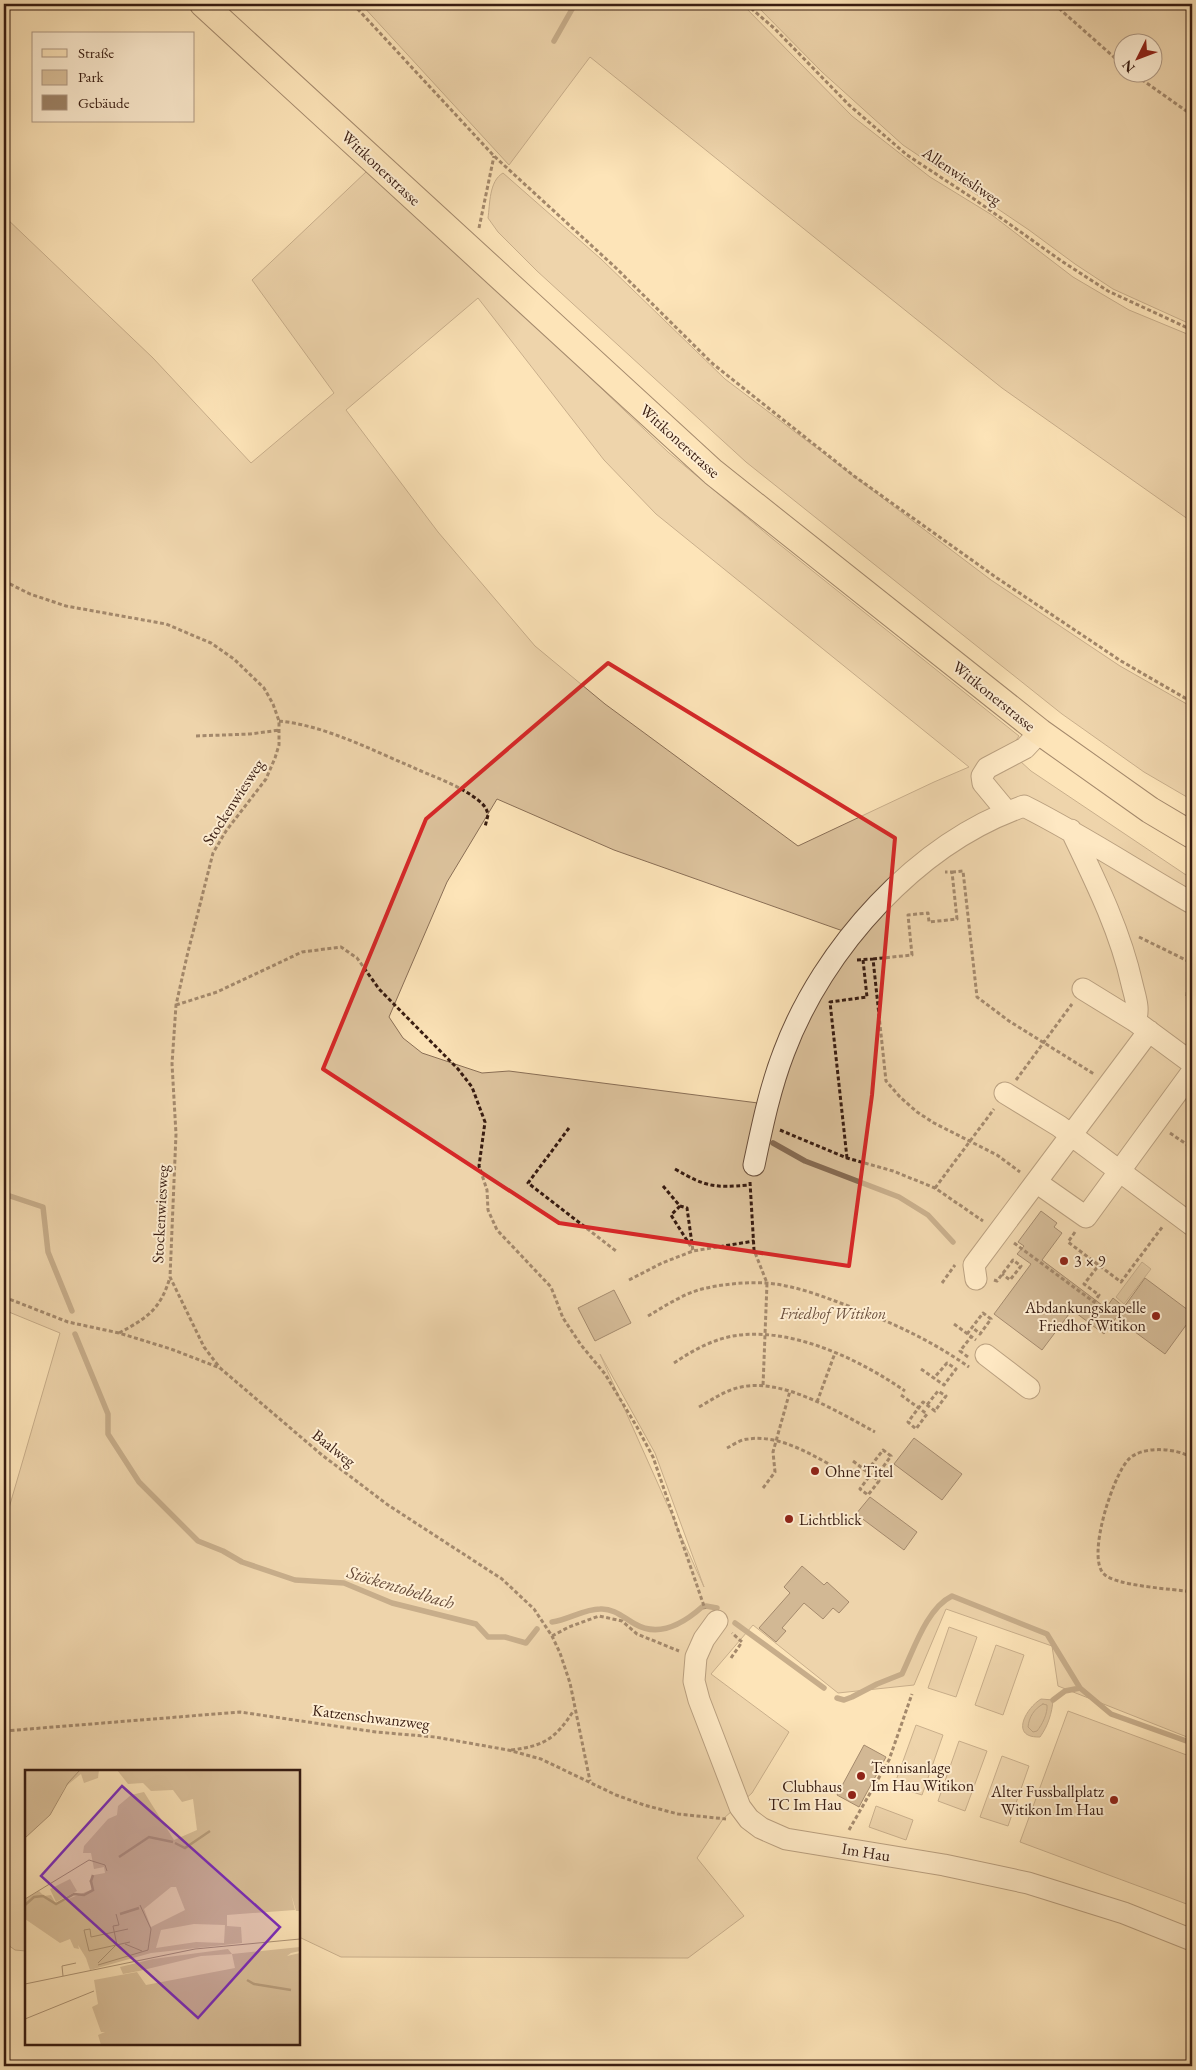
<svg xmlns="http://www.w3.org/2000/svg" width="1196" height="2070" font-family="'EB Garamond',serif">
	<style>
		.green { fill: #dcc29c; stroke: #8a6f56; fill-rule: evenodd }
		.water { fill: #baa07f; stroke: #866b53 }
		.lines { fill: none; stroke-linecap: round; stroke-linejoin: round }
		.shore { stroke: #795e48; stroke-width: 1 }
		.stream { stroke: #866b53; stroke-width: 5.5 }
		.building { fill: #9e8468; stroke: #381c11 }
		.minor-casing { stroke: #694e3b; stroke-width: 23 }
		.major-casing { stroke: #381c11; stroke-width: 28 }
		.path { stroke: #381c11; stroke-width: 3; stroke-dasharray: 4 2.5; stroke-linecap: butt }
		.minor { stroke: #feedd1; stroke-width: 21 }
		.major { stroke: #fde4b8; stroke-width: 26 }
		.marked { fill: none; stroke: #d62828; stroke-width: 4; stroke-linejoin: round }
		.poi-dot { fill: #8f2418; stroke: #feedd1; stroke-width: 2 }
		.labels { text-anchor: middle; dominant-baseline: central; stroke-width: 4; stroke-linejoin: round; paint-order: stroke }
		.street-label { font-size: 16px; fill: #381c11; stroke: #feedd1 }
		.poi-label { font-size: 16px; fill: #381c11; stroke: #feedd1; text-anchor: start }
		.park-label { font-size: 16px; font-style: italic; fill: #694e3b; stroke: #feedd1 }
		.water-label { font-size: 18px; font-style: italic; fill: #664a38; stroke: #feedd1 }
		.inset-river { fill: none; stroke: #baa07f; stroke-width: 2.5 }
		.inset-road { fill: none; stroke: #ae9475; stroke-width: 1 }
		.view { fill: #7b2cbf; fill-opacity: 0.15; stroke: #7b2cbf; stroke-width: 2.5 }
		.inset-edge { fill: none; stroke: #381c11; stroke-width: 2.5 }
	</style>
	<rect width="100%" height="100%" fill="#fde4b8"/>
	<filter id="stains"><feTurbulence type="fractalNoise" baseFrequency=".004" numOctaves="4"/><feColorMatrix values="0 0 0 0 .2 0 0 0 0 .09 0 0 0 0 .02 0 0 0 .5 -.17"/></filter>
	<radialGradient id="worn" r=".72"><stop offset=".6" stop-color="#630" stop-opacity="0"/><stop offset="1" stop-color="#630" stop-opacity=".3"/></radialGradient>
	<path class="green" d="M361 4H742L852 116 930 177 992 215 1073 277 1129 310 1192 336V522L1002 388 590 57 509 165Z
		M755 4H1192V328L1188 323 1113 289 1075 264 1029 230 903 145 822 72ZM1124 42H1154V72H1124Z
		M367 171 493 285 668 452 774 540 1019 736 1009 751 1031 771 1192 879V1739L1058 1686 1052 1646 946 1609 914 1685 838 1693 753 1625 711 1674 789 1732 752 1793 723 1819 697 1858 744 1916 688 1958 341 1957 299 1937V1771H26V1951L15 1950 4 1942V1525L60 1333 4 1310V216L153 358 251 463 334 393 252 280ZM478 298 604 460 656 514 969 767 934 782 798 846 605 704 535 646 438 532 346 410ZM497 799 614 850 843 931 758 1103 509 1071 482 1073 422 1053 403 1038 389 1017 447 882ZM600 1354 655 1453 704 1587Z
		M503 173 601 259 725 379 991 580 1120 666 1192 707V800L1144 772 1062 714 746 462 537 271 498 232 488 218C490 204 489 181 503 173Z
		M949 1627 977 1637 956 1697 928 1688Z
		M996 1645 1024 1655 1003 1715 975 1705Z
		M1068 1711 1192 1757V1906L1020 1842Z
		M916 1725 943 1735 922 1795 894 1786Z
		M959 1741 987 1751 965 1811 938 1801Z
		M1002 1756 1029 1766 1008 1826 980 1817Z
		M876 1806 913 1820 906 1840 869 1827Z"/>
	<path class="water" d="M1142 1262 1151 1269 1124 1304 1116 1297Z
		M1041 1699 1053 1700C1052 1713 1048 1726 1040 1737 1009 1738 1026 1708 1041 1699Z"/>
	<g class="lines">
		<path class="shore" d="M1043 1704 1047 1705C1048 1713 1042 1725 1037 1731L1033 1732 1028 1727C1029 1717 1034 1709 1043 1704Z"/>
		<path class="stream" d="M554 41 575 4
			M773 1143 805 1161 899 1197 928 1215 953 1242
			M4 1194 43 1207 48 1252 72 1311
			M75 1334 108 1414V1434L139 1482 198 1541 223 1551 242 1562 295 1580 344 1583 392 1603 476 1624 488 1637H505L526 1643 537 1629
			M706 1606 717 1608
			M552 1622C568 1620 584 1609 600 1609 614 1608 624 1618 635 1624 659 1638 684 1623 702 1607
			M735 1623 824 1688
			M837 1698 844 1700 852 1697 877 1684 902 1674C914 1649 927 1608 952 1596L1047 1634 1080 1688 1111 1714 1192 1743
			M1053 1700 1065 1691 1080 1688"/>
	</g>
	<path class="building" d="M1041 1211 1057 1223 1054 1227 1062 1233 1042 1260 1106 1308 1113 1298 1124 1307 1145 1278 1192 1313V1317L1165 1354 1116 1318 1104 1334 1072 1310 1042 1350 994 1314 1031 1264 1017 1254 1024 1246 1018 1242Z
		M614 1290 631 1323 595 1341 578 1308Z
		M914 1438 962 1474 942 1500 894 1464Z
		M870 1497 917 1532 904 1550 856 1514Z
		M802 1566 824 1585 827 1582 849 1602 839 1613 833 1608 823 1619 804 1603 782 1628 786 1631 776 1642 759 1628 790 1593 784 1587Z
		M864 1745 886 1757 859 1807 837 1795Z"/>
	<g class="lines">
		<g class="minor-casing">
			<path id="minor" d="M1007 812 983 783 982 776 987 768 1025 748 1040 732
				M1071 830C1095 880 1120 930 1132 984 1135 997 1140 1009 1135 1021
				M1083 989 1135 1021 1192 1063
				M1005 1093 1059 1126 1192 1225
				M754 1165C762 1127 770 1088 784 1052 823 948 917 843 1024 806 1082 835 1136 871 1192 903
				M1036 1182 1149 1031
				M976 1279 974 1265 1036 1182 1086 1217 1192 1072
				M986 1355 1029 1388
				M717 1621 704 1639 696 1657 694 1681 699 1700 740 1807 749 1819 761 1828 786 1839 944 1865 1028 1883 1124 1913 1192 1940"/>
		</g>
		<g class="major-casing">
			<path id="major" d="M203 4 713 472 1040 732 1150 810 1192 835"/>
		</g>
		<path class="path" d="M353 4 494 156 616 268 713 364 854 476 997 578 1121 661 1192 702
			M746 4 774 28 849 105 907 155 974 199 1063 262 1108 291 1192 330
			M1054 4 1124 66
			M1131 72 1192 115
			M479 228 494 156
			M4 581 30 594 66 606 166 624 211 643 234 659 264 688 273 704 279 721V745L275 758 266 779 226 831 213 853 187 956 176 1005 172 1064 176 1134 170 1277 204 1347 220 1368
			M279 721C323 725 372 750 412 767 434 777 459 785 478 800 483 804 487 808 488 815L485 827
			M196 736 250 734 280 730
			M952 872 963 871 977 997 1009 1021 1094 1074
			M1139 937 1192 963
			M873 959 912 955 908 915 928 913 929 922 957 919 952 872H945
			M857 960 873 959 886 1081 900 1097 917 1112 934 1123 997 1155 1020 1172
			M1187 996 1192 922
			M176 1005 217 992 302 952 341 947 357 958 379 989 458 1069 472 1087 485 1122 479 1166 487 1190 488 1210 497 1230 551 1287 563 1318 581 1345 605 1374 637 1427 653 1457 705 1609
			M1016 1080 1072 1004
			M569 1128 528 1183 616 1251
			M780 1130 847 1158 893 1171 935 1188 983 1221
			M1170 1133 1192 1148
			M847 1158 830 1002 867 997 863 960
			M675 1169C706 1187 714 1188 749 1185
			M750 1182 754 1250 767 1283 763 1386
			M663 1186 680 1206 687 1208 693 1251
			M935 1188 994 1109
			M680 1206 671 1215 693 1250
			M1075 1232 1068 1242 1121 1282 1163 1226
			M1014 1243 1094 1302
			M629 1280 662 1263 693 1251 754 1241
			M994 1280 997 1281 1013 1260 1021 1266 1010 1280 1002 1274
			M942 1283 955 1265
			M4 1297 68 1322 119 1333 171 1349 220 1368 322 1455 388 1505 502 1579 534 1609 552 1636 560 1653 570 1683 590 1781
			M1086 1314 1099 1295 1084 1284 1099 1265
			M648 1316C665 1306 683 1294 702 1289 722 1284 745 1282 766 1283 793 1285 819 1295 843 1304 889 1321 929 1339 969 1367
			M954 1324 976 1340
			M119 1333C147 1318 161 1309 170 1277
			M967 1334 983 1313 991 1319 980 1334 972 1327
			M968 1357 960 1351 971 1337
			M674 1363C692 1351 711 1340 733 1336 790 1326 859 1359 905 1391
			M921 1369 944 1385 956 1369 947 1363 934 1378
			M901 1395 927 1414 916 1429 908 1422 923 1402 935 1411 946 1396 938 1391 927 1405
			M817 1402 835 1353
			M699 1407C713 1399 726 1390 741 1387 784 1378 838 1412 875 1432
			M727 1448C733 1445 741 1439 748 1439 782 1434 817 1458 845 1473
			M1192 1458C1178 1448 1141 1445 1128 1460 1113 1476 1086 1557 1104 1574 1115 1586 1174 1589 1192 1592
			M853 1461C862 1468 870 1474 879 1481L868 1495 860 1489 871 1474
			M867 1471 883 1450 891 1456 880 1471 871 1465
			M763 1488 775 1472 773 1452 790 1391
			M552 1636 569 1627 599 1616 622 1621 637 1634 679 1651
			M731 1658 742 1642 732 1633
			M4 1731 240 1712 376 1732 435 1737 508 1750 541 1759 616 1795 644 1805 678 1814 726 1819
			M511 1750C545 1746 556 1738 574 1710
			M849 1830 889 1760 912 1694"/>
		<use href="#minor" class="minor"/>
		<use href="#major" class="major"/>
	</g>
	<path d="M0 0H1196V2070H0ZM608 663 895 838 872 1095 849 1266 559 1223 323 1069 426 819Z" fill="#fde4b8" fill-opacity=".55" fill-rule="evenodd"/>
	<path class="marked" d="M608 663 895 838 872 1095 849 1266 559 1223 323 1069 426 819Z"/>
	<g class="poi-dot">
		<circle cx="1064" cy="1261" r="5"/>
		<circle cx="1156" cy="1316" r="5"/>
		<circle cx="815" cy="1471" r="5"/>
		<circle cx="789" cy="1519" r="5"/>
		<circle cx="861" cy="1776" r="5"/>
		<circle cx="852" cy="1795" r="5"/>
		<circle cx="1114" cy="1800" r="5"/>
	</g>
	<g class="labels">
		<g class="street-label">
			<text transform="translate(381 168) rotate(43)">Witikonerstrasse</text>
			<text transform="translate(962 176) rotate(34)">Allenwiesliweg</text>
			<text transform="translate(680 441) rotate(42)">Witikonerstrasse</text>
			<text transform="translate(994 696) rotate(39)">Witikonerstrasse</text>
			<text transform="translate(233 802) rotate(-57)">Stockenwiesweg</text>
			<text transform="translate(160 1214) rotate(-87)">Stockenwiesweg</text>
			<text transform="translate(334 1448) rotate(38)">Baalweg</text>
			<text transform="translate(371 1717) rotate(7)">Katzenschwanzweg</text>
			<text transform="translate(866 1852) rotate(9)">Im Hau</text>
		</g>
		<g class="poi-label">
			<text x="1074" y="1261">3 × 9</text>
			<text x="1146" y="1307" text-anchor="end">Abdankungskapelle<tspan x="1146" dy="18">Friedhof Witikon</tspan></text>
			<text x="825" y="1471">Ohne Titel</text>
			<text x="799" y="1519">Lichtblick</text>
			<text x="871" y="1767">Tennisanlage<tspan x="871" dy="18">Im Hau Witikon</tspan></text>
			<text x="842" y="1786" text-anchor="end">Clubhaus<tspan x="842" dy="18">TC Im Hau</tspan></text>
			<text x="1104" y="1791" text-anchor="end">Alter Fussballplatz<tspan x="1104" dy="18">Witikon Im Hau</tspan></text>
		</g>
		<g class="park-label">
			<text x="833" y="1313">Friedhof Witikon</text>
		</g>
		<g class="water-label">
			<text transform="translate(401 1587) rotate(17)">Stöckentobelbach</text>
		</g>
	</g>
	<g transform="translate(25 1770)">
		<rect width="275" height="275" fill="#fde4b8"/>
		<path d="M0 0H74L73 8 59 13 56 4 40 17 25 45 0 68ZM92 0H275V141H271L266 124 270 140 202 145V156L216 157 217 173 126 183 65 200 61 188 53 175 54 179 49 178 45 169 35 173 0 149V129L14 121 19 126 26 125 31 134 68 119 64 111 69 105 80 103 79 97 69 99 66 83H58L59 76 83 49 92 45 93 36 106 25 119 22 149 70 172 60 168 29 157 32 148 20 126 21 118 13 103 14ZM146 117H151L160 140 126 157 119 139ZM169 154 200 155 199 173 171 172 131 178 136 160ZM45 109 52 121 31 132 25 119ZM275 177V181L266 183 262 186 275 183V275H76L73 265 80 262H76L67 237 73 234 69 210 112 202 121 215 210 198 207 184ZM203 179 207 184 176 186 114 201 98 204 95 197 128 189Z" fill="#dcc29c" fill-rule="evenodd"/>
		<path class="inset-river" d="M150 73 160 78 185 61M94 87 124 67 148 72M0 135 9 127 18 126 31 134 49 124 59 125 68 120 66 111 68 105M95 144 114 138M222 210 229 214 266 220"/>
		<path class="inset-road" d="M0 68 25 45 43 13 55 0M0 129 64 90 80 95 82 101M91 144 94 155 88 156 92 175M103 159 66 167 65 159 59 160 64 181 105 172M100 174 117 181M73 193 90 176M73 195 123 180 126 159 115 135M38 206 37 196 51 193M0 214 170 179 275 169M0 249 69 221"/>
		<path class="view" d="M97 16 255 157 173 248 16 106Z"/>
		<rect width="275" height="275" class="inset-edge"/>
	</g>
	<rect width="1196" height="2070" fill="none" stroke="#fde4b8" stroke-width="20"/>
	<rect x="5" y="5" width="1186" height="2060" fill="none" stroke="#381c11" stroke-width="2.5"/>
	<rect x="10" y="10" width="1176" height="2050" fill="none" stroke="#381c11"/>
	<rect x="32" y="32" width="162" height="90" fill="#feedd1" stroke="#af9984"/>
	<rect x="42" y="49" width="25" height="8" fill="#fde4b8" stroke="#af9984"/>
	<text x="78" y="58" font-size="15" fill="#381c11">Straße</text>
	<rect x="42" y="70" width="25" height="15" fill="#dcc29c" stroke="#af9984"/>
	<text x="78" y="82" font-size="15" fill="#381c11">Park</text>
	<rect x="42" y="95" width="25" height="15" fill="#9e8468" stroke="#af9984"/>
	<text x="78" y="108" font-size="15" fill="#381c11">Gebäude</text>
	<g transform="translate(1138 58) rotate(228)"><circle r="24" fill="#feedd1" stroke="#af9984"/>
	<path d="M0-4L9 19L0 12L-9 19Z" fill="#8f2418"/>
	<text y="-8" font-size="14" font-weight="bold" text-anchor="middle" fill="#381c11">N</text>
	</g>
	<rect width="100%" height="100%" filter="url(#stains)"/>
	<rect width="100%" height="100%" fill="url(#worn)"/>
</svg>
